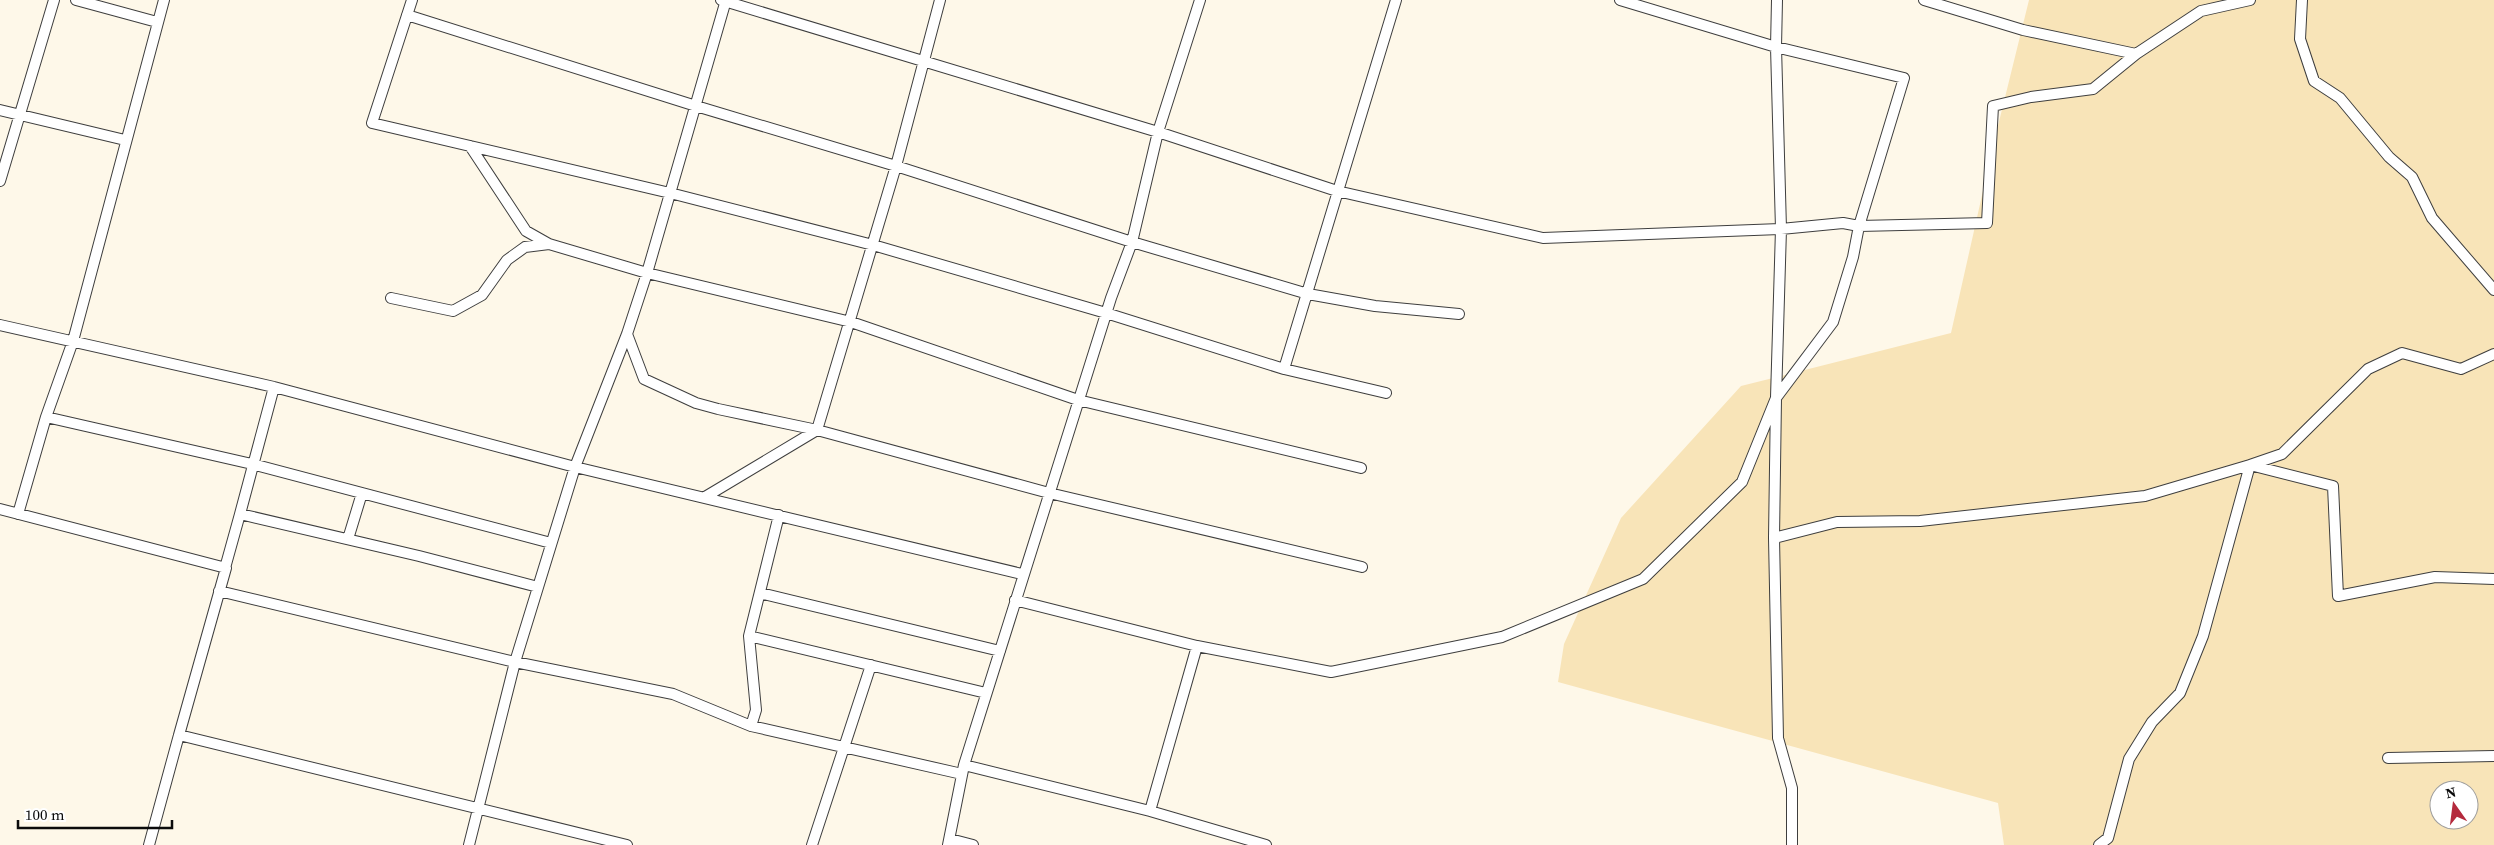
<svg xmlns="http://www.w3.org/2000/svg" width="2494" height="845" font-family="'Source Serif 4',serif">
	<style>
		.sand { fill: #f8e4b8; fill-rule: evenodd }
		.lines { fill: none; stroke-linecap: round; stroke-linejoin: round }
		.minor-casing { stroke: #3e3e3e; stroke-width: 12 }
		.minor { stroke: #fff; stroke-width: 10 }
	</style>
	<rect width="100%" height="100%" fill="#fef8e9"/>
	<path class="sand" d="M2029 0H2494V845H2004L1998 803 1558 682 1564 644 1621 518 1741 386 1951 333 1994 142ZM2439 790H2469V820H2439Z"/>
	<g class="lines">
		<g class="minor-casing">
			<path id="minor" d="M76 0 157 22
				M412 0 372 123 670 193 873 245 1106 313 1284 369 1386 393
				M721 0 1158 132 1337 191 1543 238 1781 229 1843 223 1859 226 1904 78 1776 47 1620 0
				M1924 0 2023 30 2136 54
				M2302 0 2300 39 2314 81 2340 98 2389 157 2412 177 2432 218 2494 290
				M407 15 696 106 896 166 1132 242 1308 294 1375 306 1459 314
				M0 110 125 140
				M470 146 526 231 549 244 647 273 851 322 1078 400 1361 468
				M0 181 54 0
				M391 298 453 311 482 295 507 260 525 247 549 244
				M0 325 274 387 575 467 1022 574
				M627 334 644 379 696 403 718 409 817 430 1049 493 1362 567
				M1284 369 1396 0
				M46 417 252 464 551 543
				M705 497 817 430 896 166 940 0
				M0 509 226 568 179 735
				M18 514 46 417 73 341 164 0
				M240 514 274 387
				M779 515 749 636 986 693
				M1774 538 1837 522 1920 521 2145 496 2250 465 2333 486 2338 596 2435 577 2494 579
				M348 539 362 493
				M225 568 240 514 419 556 538 587
				M219 591 515 662 673 694 751 726 962 774
				M760 593 1000 651
				M1015 600 1197 646
				M749 636 756 710 751 726
				M2388 758 2494 756
				M964 765 1150 811 1266 845
				M1150 811 1197 646 1331 672 1502 637 1643 579 1742 482 1776 398 1781 229 1776 47 1777 0
				M950 839 973 845
				M149 845 179 735 627 845
				M469 845 515 662 575 467 627 334 647 273 726 0
				M812 845 871 665
				M948 845 964 765 1111 298 1132 242 1158 132 1200 0
				M1792 845V788L1778 738 1774 538 1776 398 1833 322 1853 257 1859 226 1987 223 1993 106 2031 97 2093 89 2136 54 2201 11 2250 0
				M2099 845 2108 838 2129 759 2152 722 2180 693 2203 636 2250 465 2282 454 2368 369 2402 353 2461 369 2494 354"/>
		</g>
		<use href="#minor" class="minor"/>
	</g>
	<g transform="translate(2454 805) rotate(346)"><circle r="24" fill="#ffffff" stroke="#9d9d9d"/>
	<path d="M0-4L9 19L0 12L-9 19Z" fill="#b42a3d"/>
	<text y="-8" font-size="14" font-weight="bold" text-anchor="middle" fill="#0b0b0b">N</text>
	</g>
	<path d="M18 820v8h154v-8" fill="none" stroke="#0b0b0b" stroke-width="2.5"/>
	<text x="25" y="820" font-size="15" fill="#0b0b0b" stroke="#ffffff" stroke-width="4" paint-order="stroke">100 m</text>
</svg>
